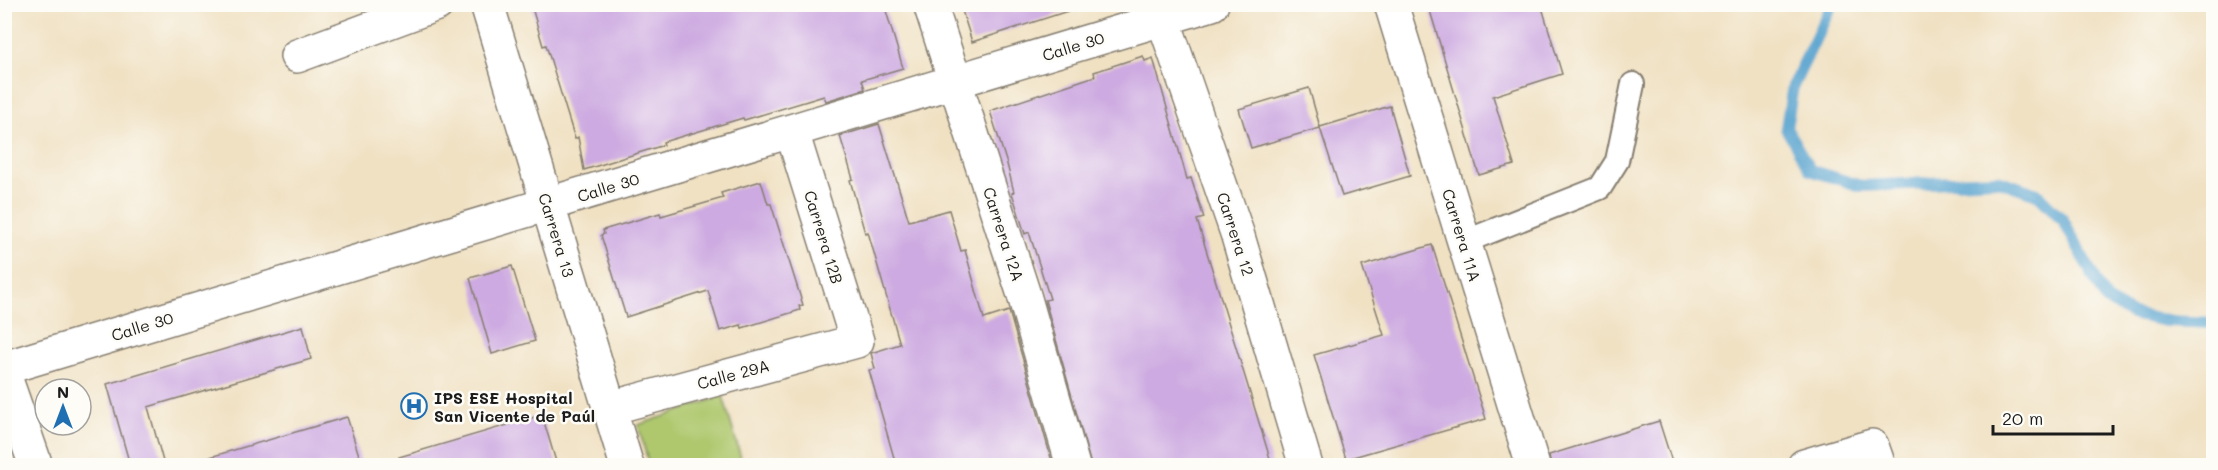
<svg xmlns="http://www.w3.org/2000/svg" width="2218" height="470" font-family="Mali,sans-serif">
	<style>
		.pitch { fill: #afc86e; stroke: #667245; stroke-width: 1.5 }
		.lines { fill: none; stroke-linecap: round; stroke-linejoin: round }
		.stream { stroke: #56a2ce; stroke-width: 12 }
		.building { fill: #cdaae1 }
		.lane-casing { stroke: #867e70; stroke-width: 26 }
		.street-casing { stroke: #867e70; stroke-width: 36 }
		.primary-casing { stroke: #867e70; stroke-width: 36 }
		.lane { stroke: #fff; stroke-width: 22 }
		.street { stroke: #fff; stroke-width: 33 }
		.primary { stroke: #fff; stroke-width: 33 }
		.labels { text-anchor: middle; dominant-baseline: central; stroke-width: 5; stroke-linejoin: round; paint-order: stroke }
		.street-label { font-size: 16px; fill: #1c1c1c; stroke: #fdfcf7 }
		.poi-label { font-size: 16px; font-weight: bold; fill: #1c1c1c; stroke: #fdfcf7; text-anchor: start }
	</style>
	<rect width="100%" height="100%" fill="#fdfcf7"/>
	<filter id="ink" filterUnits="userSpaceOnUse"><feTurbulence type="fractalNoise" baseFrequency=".0167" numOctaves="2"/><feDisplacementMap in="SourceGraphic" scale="12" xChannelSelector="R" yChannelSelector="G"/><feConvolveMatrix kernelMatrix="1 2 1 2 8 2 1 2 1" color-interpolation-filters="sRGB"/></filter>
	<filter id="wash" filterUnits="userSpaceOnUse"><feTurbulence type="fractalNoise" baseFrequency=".008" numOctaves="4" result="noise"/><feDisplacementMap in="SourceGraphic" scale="24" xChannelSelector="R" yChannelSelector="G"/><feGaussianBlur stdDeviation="1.35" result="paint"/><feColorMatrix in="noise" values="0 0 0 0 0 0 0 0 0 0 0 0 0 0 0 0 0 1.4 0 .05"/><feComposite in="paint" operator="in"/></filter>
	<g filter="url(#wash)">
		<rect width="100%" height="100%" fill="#f0e1c3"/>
		<path class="pitch" d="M723 396 743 465H649L638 425Z"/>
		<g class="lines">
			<path class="stream" d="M1832 4 1793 86 1786 128 1810 170 1861 186 1997 180 2037 194 2063 220 2106 300 2132 314 2166 321 2214 323"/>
		</g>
		<g id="blocks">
			<path class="building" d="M531 4H884L903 68 862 80 865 89 826 101 824 96 744 120 743 118 663 142 664 145 584 170 578 137 575 139 546 45 543 46Z
				M960 4H1067L1068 11 972 42Z
				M1428 4H1541L1562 74 1493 96 1514 165 1479 175Z
				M1143 56 1145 61 1153 58 1187 179 1191 178 1204 218 1197 220 1272 465H1091L1045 300 1050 299 1029 232 1025 234 1012 193 1014 192 1007 164 990 111 1095 76 1094 72Z
				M1309 88 1320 127 1390 106 1410 176 1342 196 1320 128 1251 148 1239 109Z
				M879 124 909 221 949 210 961 251 965 250 984 319 1009 311 1053 465H896L869 370 875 369 871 353 900 344 868 232 865 233 850 180 853 179 840 136Z
				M761 181 768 204H771L803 305 799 306 800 310 742 328 741 325 720 331 708 291 626 317 601 235 604 234 603 230 660 213 661 216 723 198 721 193Z
				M1432 245 1486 419 1346 459 1314 355 1384 335 1362 266Z
				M512 266 535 341 492 354 470 278Z
				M303 326 311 359 148 407 164 465H130L107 384Z
				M542 415 557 465H400L399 457Z
				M347 417 362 465H211L210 457Z
				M1659 421 1673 465H1551L1549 455Z"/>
		</g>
	</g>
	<g filter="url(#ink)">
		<use href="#blocks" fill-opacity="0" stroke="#867e70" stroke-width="1.5"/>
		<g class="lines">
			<g class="lane-casing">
				<path id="lane" d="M1464 242 1600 188 1617 161 1633 84"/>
			</g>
			<g class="street-casing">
				<path id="street" d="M487 4 627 466
					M930 4 1024 295 1073 466
					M1158 4 1237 233 1306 466
					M1391 4 1533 466
					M297 56 437 4
					M4 368 1212 4
					M610 408 857 341 792 132
					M1804 466 1872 446 1879 466"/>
			</g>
			<g class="primary-casing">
				<path id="primary" d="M4 374 36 466"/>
			</g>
			<use href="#lane" class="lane"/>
			<use href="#street" class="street"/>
			<use href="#primary" class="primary"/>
		</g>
	</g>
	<defs>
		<g id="hospital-ring" transform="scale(1.35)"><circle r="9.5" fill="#fdfcf7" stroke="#1f6fb2" stroke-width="1.5"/><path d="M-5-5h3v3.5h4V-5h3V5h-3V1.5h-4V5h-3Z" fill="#1f6fb2"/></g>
	</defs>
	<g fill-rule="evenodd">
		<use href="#hospital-ring" x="414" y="406"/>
	</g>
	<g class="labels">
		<g class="street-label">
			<text transform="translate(1073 46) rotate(-17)">Calle 30</text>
			<text transform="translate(608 187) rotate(-17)">Calle 30</text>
			<text transform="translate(1004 234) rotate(72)">Carrera 12A</text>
			<text transform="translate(1236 234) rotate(72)">Carrera 12</text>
			<text transform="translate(557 235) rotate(73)">Carrera 13</text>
			<text transform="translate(1462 235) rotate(73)">Carrera 11A</text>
			<text transform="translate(824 237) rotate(73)">Carrera 12B</text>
			<text transform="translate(142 326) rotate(-17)">Calle 30</text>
			<text transform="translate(733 374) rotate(-15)">Calle 29A</text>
		</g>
		<g class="poi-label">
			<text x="434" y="397">IPS ESE Hospital<tspan x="434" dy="18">San Vicente de Paúl</tspan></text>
		</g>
	</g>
	<rect width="2218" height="470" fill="none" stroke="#fdfcf7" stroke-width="24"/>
	<g transform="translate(63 407)"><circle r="28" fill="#fdfcf7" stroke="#a3a29f" stroke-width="1.5"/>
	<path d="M0-4.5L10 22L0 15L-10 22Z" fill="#1f6fb2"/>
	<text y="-9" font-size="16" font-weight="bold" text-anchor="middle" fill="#1c1c1c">N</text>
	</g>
	<path d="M1993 425v9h120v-9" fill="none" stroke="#1c1c1c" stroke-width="3"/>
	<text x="2002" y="425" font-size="18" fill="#1c1c1c" stroke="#fdfcf7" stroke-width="4.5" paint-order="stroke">20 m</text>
</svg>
